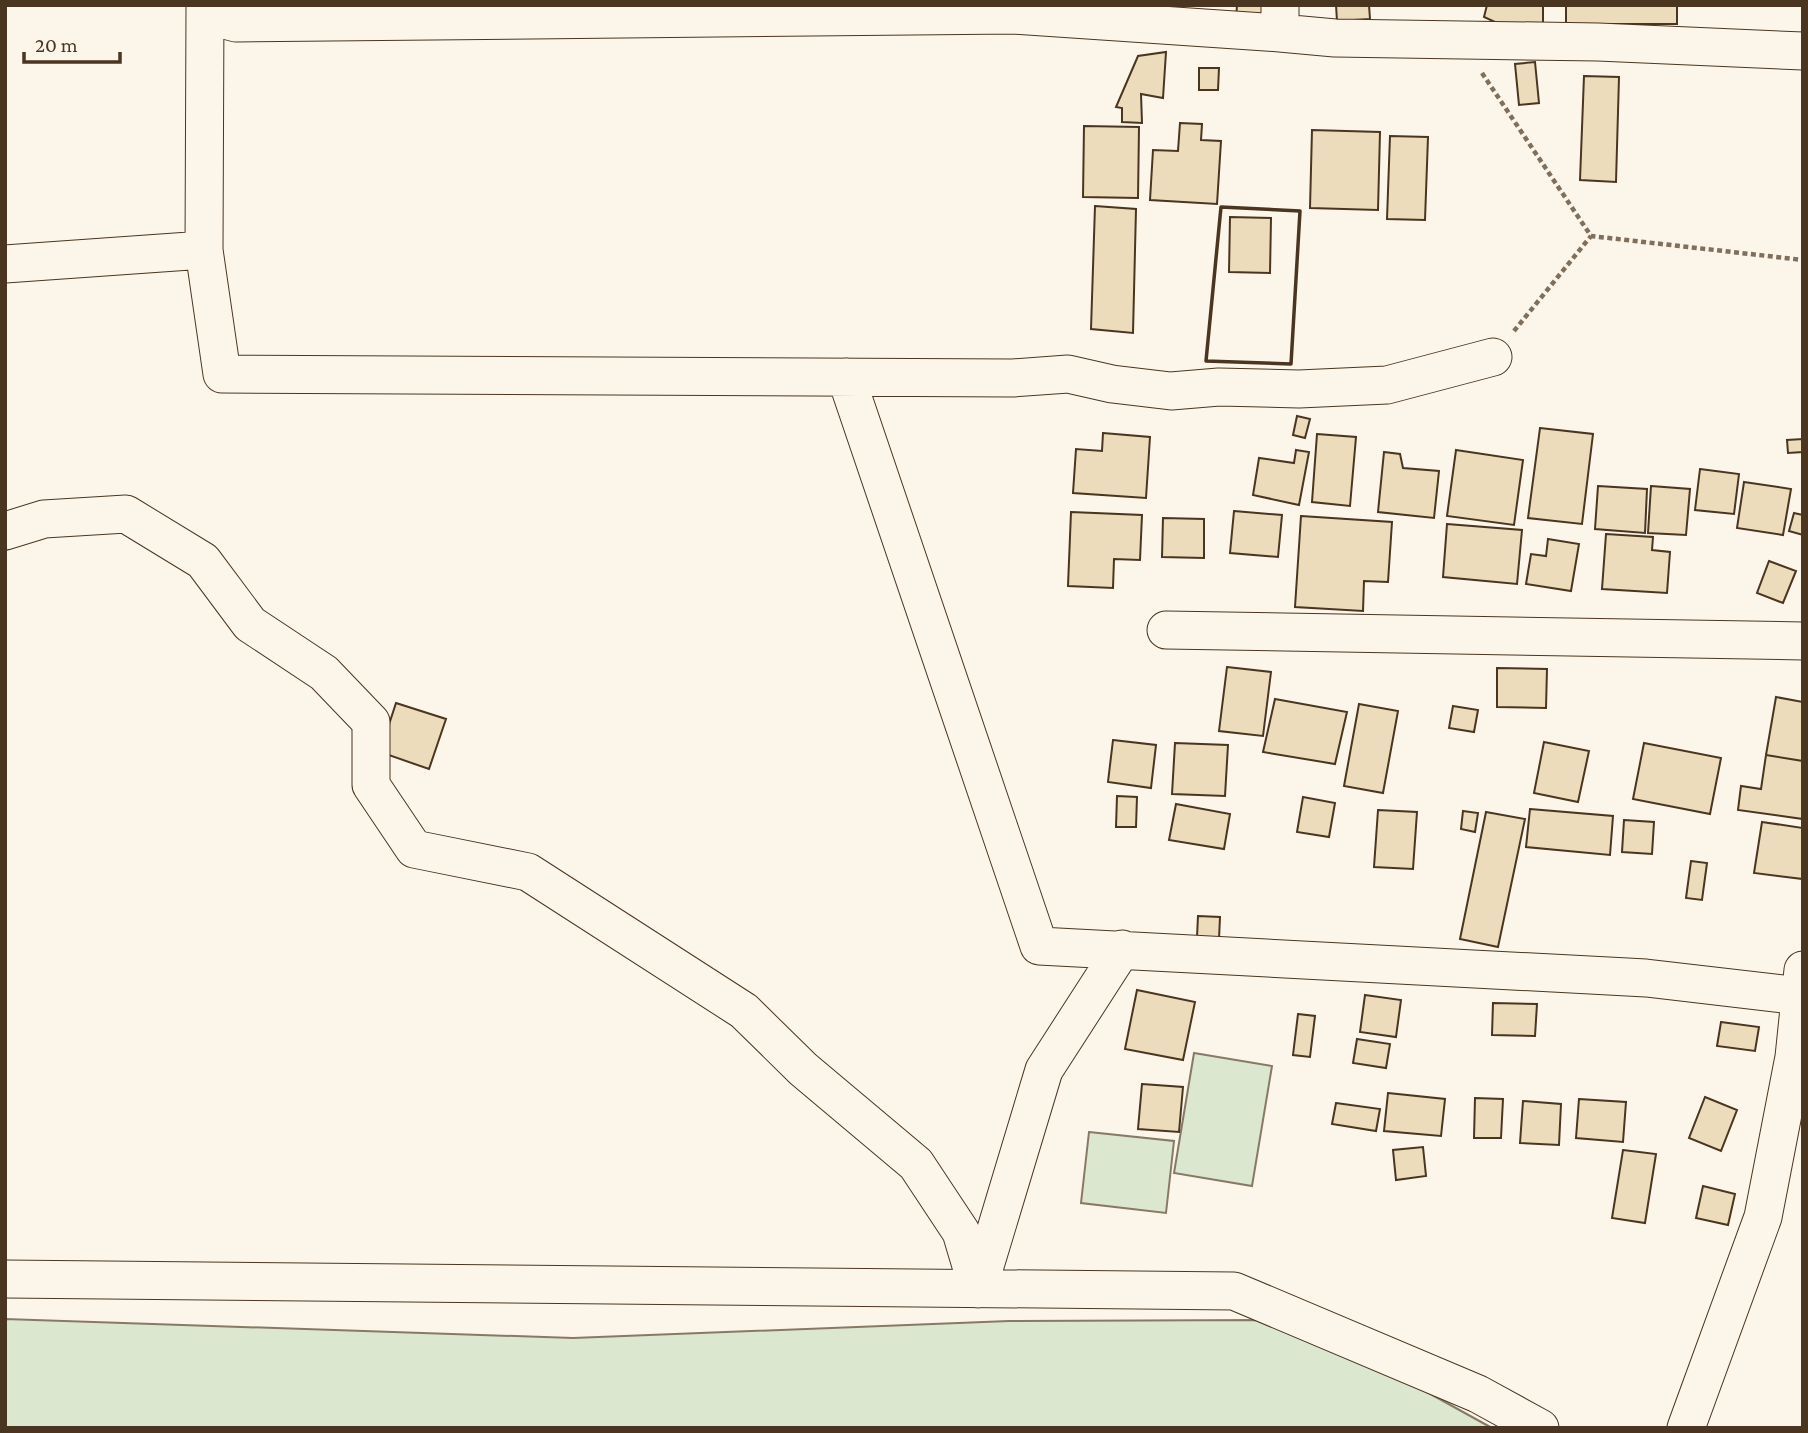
<svg xmlns="http://www.w3.org/2000/svg" width="1808" height="1433" font-family="'Crimson Pro',serif">
	<style>
		.green { fill: #dce7d0; stroke: #887966; stroke-width: 2 }
		.building { fill: #ecdcbc; stroke: #4a3520; stroke-width: 2 }
		.lines { fill: none; stroke-linecap: round; stroke-linejoin: round }
		.minor-casing { stroke: #4a3520; stroke-width: 39 }
		.path { stroke: #7f6f5c; stroke-width: 4.5; stroke-dasharray: 5 3.5; stroke-linecap: butt }
		.minor { stroke: #fbf6e9; stroke-width: 37 }
		.wall { stroke: #4a3520; stroke-width: 3.5 }
	</style>
	<rect width="100%" height="100%" fill="#fbf6e9"/>
	<path class="green" d="M1194 1053 1272 1066 1252 1186 1174 1173Z
		M1089 1132 1174 1141 1166 1213 1081 1203Z
		M5 1319 573 1338 1009 1321 1263 1320 1378 1365 1492 1428H5Z"/>
	<path class="building" d="M1237 5H1268L1267 20 1236 19Z
		M1336 5H1369L1370 19 1337 21Z
		M1487 5H1543V29L1508 28 1484 17Z
		M1566 5H1677V24H1566Z
		M1166 52 1163 98 1141 94 1142 123 1122 122V108L1116 107 1138 56Z
		M1535 62 1539 103 1519 105 1515 64Z
		M1199 68H1219L1218 90H1199Z
		M1584 76 1619 77 1616 182 1580 180Z
		M1180 123 1202 124 1201 140 1221 141 1217 204 1150 200 1153 150 1178 151Z
		M1084 126 1139 127 1138 198 1083 197Z
		M1312 130 1380 132 1378 210 1310 208Z
		M1390 136 1428 137 1425 220 1387 219Z
		M1095 206 1136 209 1133 333 1091 329Z
		M1230 217 1271 218 1270 273 1229 272Z
		M1297 416 1310 419 1305 438 1293 435Z
		M1540 428 1593 434 1582 524 1528 518Z
		M1103 433 1150 437 1146 498 1073 493 1076 449 1102 451Z
		M1317 434 1356 437 1350 506 1312 502Z
		M1803 439V452L1788 453 1787 440Z
		M1296 450 1309 452 1299 505 1253 495 1259 458 1294 463Z
		M1456 450 1523 460 1514 525 1447 516Z
		M1384 452 1400 454 1403 468 1439 471 1434 518 1378 512Z
		M1700 469 1739 474 1734 514 1695 510Z
		M1744 482 1791 489 1783 535 1737 528Z
		M1598 486 1647 489 1645 533 1595 529Z
		M1651 486 1690 489 1686 535 1648 533Z
		M1234 511 1282 515 1278 557 1230 553Z
		M1071 512 1142 515 1140 560 1114 559 1113 588 1068 586Z
		M1794 513 1803 515V535L1789 531Z
		M1301 516 1392 522 1388 582 1364 581 1363 611 1295 607Z
		M1163 518 1204 519V558L1162 557Z
		M1447 524 1522 530 1517 584 1443 577Z
		M1606 534 1653 537 1652 550 1670 552 1667 593 1602 589Z
		M1548 539 1579 544 1571 591 1526 584 1531 554 1546 556Z
		M1769 561 1796 571 1783 603 1757 593Z
		M1227 667 1271 672 1263 736 1219 731Z
		M1497 668 1547 669 1546 708 1497 707Z
		M1776 697 1803 702V761L1766 755Z
		M1275 699 1347 712 1335 764 1263 752Z
		M396 703 446 719 429 769 380 752Z
		M1359 704 1398 711 1383 793 1344 786Z
		M1453 706 1478 710 1474 732 1449 728Z
		M1113 740 1156 745 1151 788 1108 782Z
		M1544 742 1589 751 1578 802 1534 793Z
		M1175 743 1228 745 1225 796 1172 794Z
		M1644 743 1721 758 1710 814 1633 799Z
		M1766 755 1803 761V819L1738 810 1741 786 1761 789Z
		M1117 796 1137 797 1136 827H1116Z
		M1303 797 1335 803 1329 837 1297 832Z
		M1176 804 1230 814 1224 849 1169 840Z
		M1530 809 1613 816 1610 855 1526 847Z
		M1378 810 1417 812 1413 869 1374 867Z
		M1463 811 1478 813 1475 832 1461 829Z
		M1486 812 1525 819 1498 947 1460 939Z
		M1624 820 1654 822 1652 854 1622 852Z
		M1762 822 1803 828V879L1754 873Z
		M1691 861 1707 863 1702 900 1686 898Z
		M1198 916 1220 917 1219 939 1197 937Z
		M1137 990 1195 1002 1183 1060 1125 1049Z
		M1365 995 1401 1000 1396 1037 1360 1032Z
		M1493 1003 1537 1004 1535 1036 1492 1035Z
		M1298 1014 1315 1016 1310 1057 1293 1055Z
		M1721 1022 1759 1027 1755 1051 1717 1046Z
		M1357 1039 1390 1044 1386 1068 1353 1063Z
		M1142 1084 1183 1087 1179 1132 1138 1129Z
		M1388 1093 1445 1099 1441 1136 1384 1131Z
		M1705 1097 1737 1110 1721 1151 1689 1138Z
		M1475 1098 1503 1099 1501 1138H1474Z
		M1579 1099 1626 1102 1623 1142 1576 1138Z
		M1523 1101 1561 1104 1559 1145 1520 1143Z
		M1336 1103 1380 1109 1376 1131 1332 1124Z
		M1423 1147 1426 1176 1396 1180 1393 1150Z
		M1623 1150 1656 1154 1645 1223 1612 1218Z
		M1703 1186 1735 1194 1728 1225 1696 1218Z"/>
	<g class="lines">
		<g class="minor-casing">
			<path id="minor" d="M208 5 217 18 236 23 1013 15
				M1012 5 1013 15 1280 33
				M1280 5V33L1335 38 1598 42 1803 51
				M204 250 222 374 1013 378 1068 374 1112 384 1171 391 1219 387 1299 389 1387 385 1493 357
				M5 264 204 250 205 5
				M846 377 1039 946 1646 978 1800 996
				M5 531 44 519 126 514 203 561 250 624 324 673 371 722V785L414 849 528 872 744 1011 803 1069 916 1164 961 1232 978 1289
				M1166 630 1803 641
				M1803 970 1794 1057 1803 1061
				M5 1279 1234 1291 1478 1394 1540 1428
				M978 1289 1044 1070 1122 949
				M1686 1428 1763 1217 1794 1057"/>
		</g>
		<path class="path" d="M1482 73 1591 236 1803 260
			M1514 331 1591 236"/>
		<use href="#minor" class="minor"/>
		<path class="wall" d="M1221 207 1300 211 1291 364 1206 361Z"/>
	</g>
	<rect width="1808" height="1433" fill="none" stroke="#4a3520" stroke-width="14"/>
	<path d="M24 52v10h96v-10" fill="none" stroke="#4a3520" stroke-width="3.5"/>
	<text x="35" y="52" font-size="21" fill="#4a3520" stroke="#fbf6e9" stroke-width="5" paint-order="stroke">20 m</text>
</svg>
